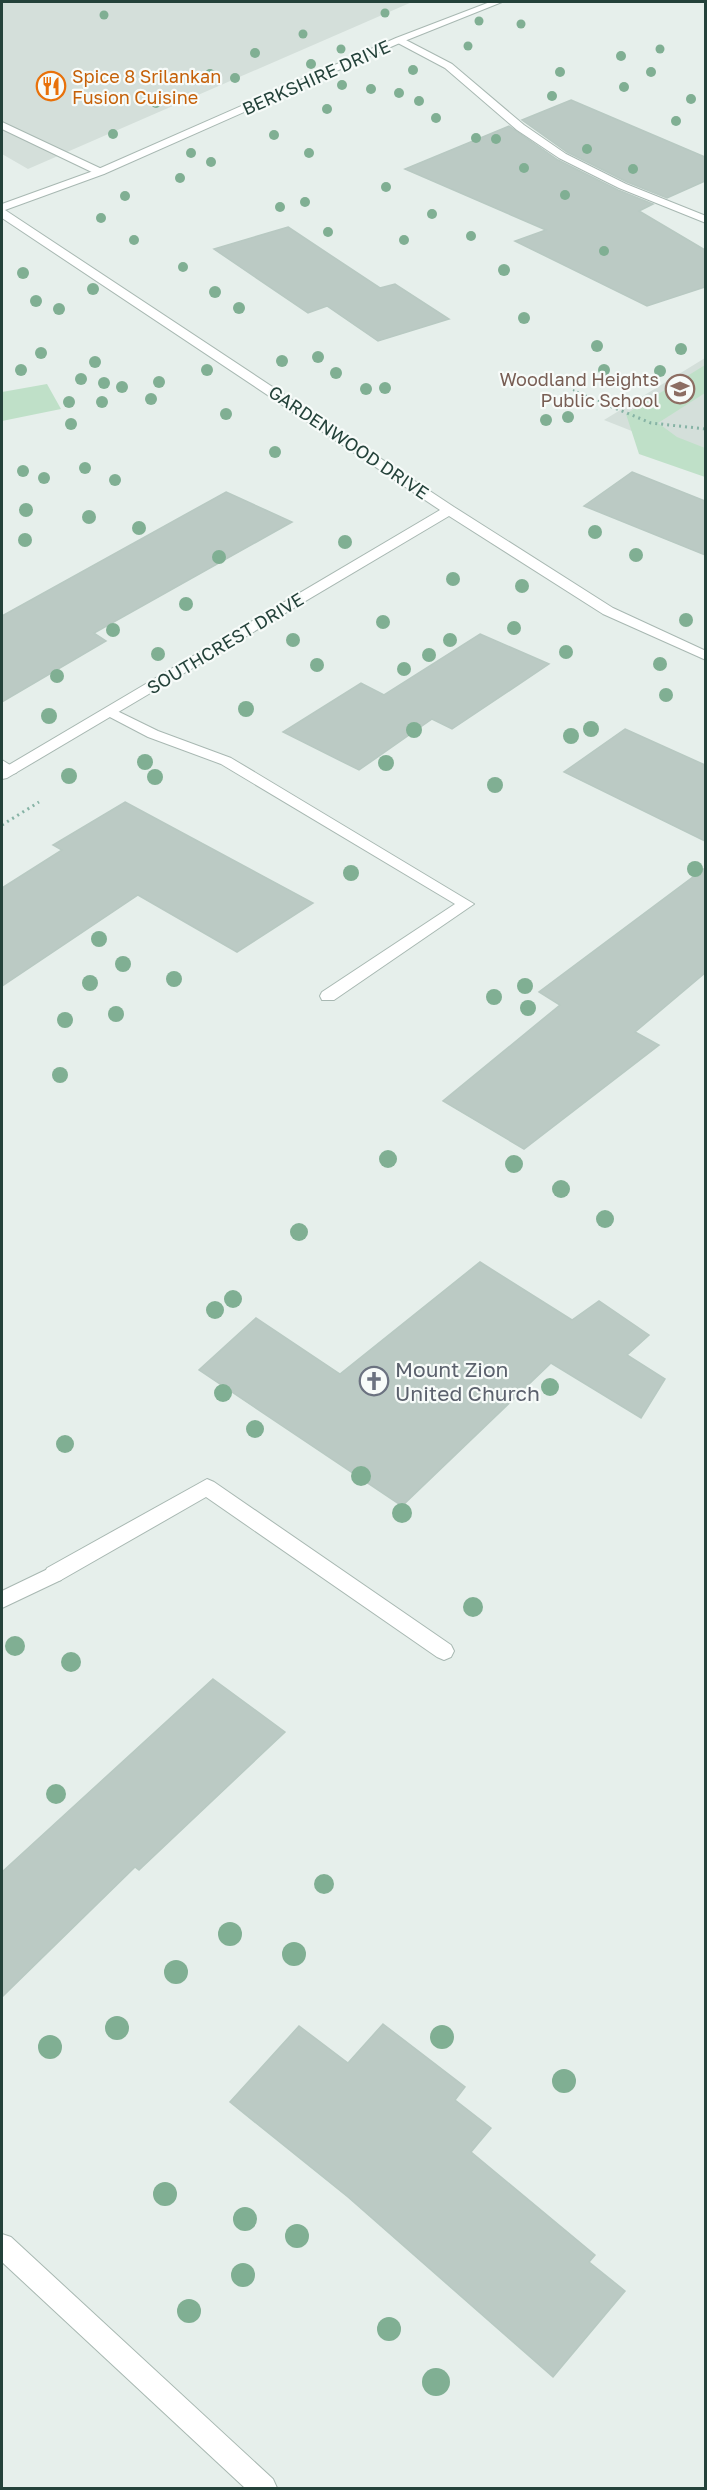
<svg xmlns="http://www.w3.org/2000/svg" width="707" height="2490" font-family="'Golos Text',sans-serif">
	<style>
		.built { fill: #d4dfda }
		.green { fill: #bfe0c8 }
		.building { fill: #bbcac4; stroke: #b8c9c2; stroke-width: 1.5 }
		.lines { fill: none; stroke-linecap: round; stroke-linejoin: round }
		.service-casing { stroke: #a8b8b2; stroke-width: 2 }
		.minor-casing { stroke: #a8b8b2; stroke-width: 2 }
		.tertiary-casing { stroke: #a8b8b2; stroke-width: 2 }
		.path-far1 { stroke: #86b3a5; stroke-width: 2; stroke-dasharray: 1.5 3; stroke-linecap: butt }
		.path { stroke: #86b3a5; stroke-width: 3; stroke-dasharray: 2 4; stroke-linecap: butt }
		.service { fill: #fff; fill-rule: evenodd }
		.minor { fill: #fff; fill-rule: evenodd }
		.tertiary { fill: #fff; fill-rule: evenodd }
		.tree { fill: #80af93 }
		.labels { text-anchor: middle; dominant-baseline: central; stroke-width: 4.5; stroke-linejoin: round; paint-order: stroke }
		.far-food-label { font-size: 18px; fill: #c56008; stroke: #f7fbf9; text-anchor: start }
		.far-street-label { font-size: 18px; fill: #24423a; stroke: #f7fbf9 }
		.far-education-label { font-size: 18px; fill: #785e54; stroke: #f7fbf9; text-anchor: end }
		.worship-label { font-size: 21px; fill: #5b616d; stroke: #f7fbf9; text-anchor: start }
	</style>
	<rect width="100%" height="100%" fill="#e6efeb"/>
	<path class="built" d="M2 2H412L28 169 2 154Z
		M705 358V460L604 420Z"/>
	<path class="green" d="M705 365V393L658 423 677 437 705 448V477L639 454 626 414Z
		M47 384 61 409 2 421V392Z"/>
	<path class="building" d="M571 100 705 157V181L667 198 627 182 567 152 522 120Z
		M509 126 558 160 618 190 653 204 639 211 705 250V287L647 306 515 241 546 230 405 169Z
		M288 227 380 288 395 284 449 319 378 341 327 306 308 313 214 249Z
		M632 472 705 501V555L584 506Z
		M226 492 292 522 94 633 106 641 2 702V616Z
		M480 634 549 664 452 729 432 719 359 770 283 732 361 683 384 695Z
		M625 729 705 765V841L564 772Z
		M125 802 313 903 237 952 138 895 2 986V888L62 850 53 845Z
		M705 868V973L635 1032 659 1045 524 1149 443 1101 560 1005 539 992Z
		M480 1262 572 1320 599 1301 649 1335 627 1355 665 1379 641 1418 551 1363 402 1506 199 1370 256 1318 340 1374Z
		M213 1679 285 1732 139 1870 135 1867 2 1997V1872Z
		M383 2024 465 2087 455 2100 491 2128 471 2152 595 2255 589 2262 625 2291 553 2377 348 2197 230 2102 299 2026 348 2063Z"/>
	<g class="lines">
		<g class="service-casing">
			<path id="service" d="M396 38H402L452 64 524 125 566 154 626 184 706 216V223L619 188 559 158 517 130 445 68 396 42Z
				M2 122 104 170 105 172 104 174H96L2 129Z
				M111 708 158 731 231 758 474 904 334 1000H322L320 996 322 992 455 904 221 764 148 737 106 715 104 712Z
				M2 760 18 770 16 773 11 774 2 770Z
				M207 1479 214 1482 451 1645 454 1651 451 1657 444 1660 437 1657 206 1497 61 1580 54 1582 47 1580 44 1574 47 1568Z"/>
		</g>
		<g class="minor-casing">
			<path id="minor" d="M54 1566 61 1568 64 1574 61 1580 2 1608V1591Z
				M2 2234 11 2237 273 2479 277 2488H245L2 2262Z"/>
		</g>
		<g class="tertiary-casing">
			<path id="tertiary" d="M490 2H502L402 42 104 174 5 210 454 507 613 608 706 651V660L603 614 449 516 7 778 2 779V769L440 510 2 218V204L96 170 396 38Z"/>
		</g>
		<path class="path-far1" d="M573 390 608 405"/>
		<path class="path" d="M605 404 651 423 706 429
			M2 825 39 802"/>
		<use href="#service" class="service"/>
		<use href="#minor" class="minor"/>
		<use href="#tertiary" class="tertiary"/>
	</g>
	<g class="tree">
		<circle cx="385" cy="13" r="4.5"/>
		<circle cx="104" cy="15" r="4.5"/>
		<circle cx="479" cy="21" r="4.5"/>
		<circle cx="521" cy="24" r="4.5"/>
		<circle cx="303" cy="34" r="4.5"/>
		<circle cx="468" cy="46" r="4.5"/>
		<circle cx="341" cy="49" r="4.5"/>
		<circle cx="660" cy="49" r="4.5"/>
		<circle cx="255" cy="53" r="5"/>
		<circle cx="621" cy="56" r="5"/>
		<circle cx="311" cy="64" r="5"/>
		<circle cx="413" cy="70" r="5"/>
		<circle cx="560" cy="72" r="5"/>
		<circle cx="651" cy="72" r="5"/>
		<circle cx="210" cy="74" r="5"/>
		<circle cx="235" cy="78" r="5"/>
		<circle cx="342" cy="85" r="5"/>
		<circle cx="624" cy="87" r="5"/>
		<circle cx="371" cy="89" r="5"/>
		<circle cx="399" cy="93" r="5"/>
		<circle cx="552" cy="96" r="5"/>
		<circle cx="691" cy="99" r="5"/>
		<circle cx="419" cy="101" r="5"/>
		<circle cx="156" cy="103" r="5"/>
		<circle cx="327" cy="109" r="5"/>
		<circle cx="436" cy="118" r="5"/>
		<circle cx="676" cy="121" r="5"/>
		<circle cx="113" cy="134" r="5"/>
		<circle cx="274" cy="135" r="5"/>
		<circle cx="476" cy="138" r="5"/>
		<circle cx="496" cy="139" r="5"/>
		<circle cx="587" cy="149" r="5"/>
		<circle cx="191" cy="153" r="5"/>
		<circle cx="309" cy="153" r="5"/>
		<circle cx="211" cy="162" r="5"/>
		<circle cx="524" cy="168" r="5"/>
		<circle cx="633" cy="169" r="5"/>
		<circle cx="180" cy="178" r="5"/>
		<circle cx="386" cy="187" r="5"/>
		<circle cx="565" cy="195" r="5"/>
		<circle cx="125" cy="196" r="5"/>
		<circle cx="305" cy="202" r="5"/>
		<circle cx="280" cy="207" r="5"/>
		<circle cx="432" cy="214" r="5"/>
		<circle cx="101" cy="218" r="5"/>
		<circle cx="328" cy="232" r="5"/>
		<circle cx="471" cy="236" r="5"/>
		<circle cx="134" cy="240" r="5"/>
		<circle cx="404" cy="240" r="5"/>
		<circle cx="604" cy="251" r="5"/>
		<circle cx="183" cy="267" r="5"/>
		<circle cx="504" cy="270" r="6"/>
		<circle cx="23" cy="273" r="6"/>
		<circle cx="93" cy="289" r="6"/>
		<circle cx="215" cy="292" r="6"/>
		<circle cx="36" cy="301" r="6"/>
		<circle cx="239" cy="308" r="6"/>
		<circle cx="59" cy="309" r="6"/>
		<circle cx="524" cy="318" r="6"/>
		<circle cx="597" cy="346" r="6"/>
		<circle cx="681" cy="349" r="6"/>
		<circle cx="41" cy="353" r="6"/>
		<circle cx="318" cy="357" r="6"/>
		<circle cx="282" cy="361" r="6"/>
		<circle cx="95" cy="362" r="6"/>
		<circle cx="21" cy="370" r="6"/>
		<circle cx="207" cy="370" r="6"/>
		<circle cx="604" cy="370" r="6"/>
		<circle cx="660" cy="371" r="6"/>
		<circle cx="336" cy="373" r="6"/>
		<circle cx="81" cy="379" r="6"/>
		<circle cx="159" cy="382" r="6"/>
		<circle cx="104" cy="383" r="6"/>
		<circle cx="122" cy="387" r="6"/>
		<circle cx="385" cy="388" r="6"/>
		<circle cx="366" cy="389" r="6"/>
		<circle cx="151" cy="399" r="6"/>
		<circle cx="69" cy="402" r="6"/>
		<circle cx="102" cy="402" r="6"/>
		<circle cx="226" cy="414" r="6"/>
		<circle cx="568" cy="417" r="6"/>
		<circle cx="546" cy="420" r="6"/>
		<circle cx="71" cy="424" r="6"/>
		<circle cx="275" cy="452" r="6"/>
		<circle cx="85" cy="468" r="6"/>
		<circle cx="23" cy="471" r="6"/>
		<circle cx="44" cy="478" r="6"/>
		<circle cx="115" cy="480" r="6"/>
		<circle cx="26" cy="510" r="7"/>
		<circle cx="89" cy="517" r="7"/>
		<circle cx="139" cy="528" r="7"/>
		<circle cx="595" cy="532" r="7"/>
		<circle cx="25" cy="540" r="7"/>
		<circle cx="345" cy="542" r="7"/>
		<circle cx="636" cy="555" r="7"/>
		<circle cx="219" cy="557" r="7"/>
		<circle cx="453" cy="579" r="7"/>
		<circle cx="522" cy="586" r="7"/>
		<circle cx="186" cy="604" r="7"/>
		<circle cx="686" cy="620" r="7"/>
		<circle cx="383" cy="622" r="7"/>
		<circle cx="514" cy="628" r="7"/>
		<circle cx="113" cy="630" r="7"/>
		<circle cx="293" cy="640" r="7"/>
		<circle cx="450" cy="640" r="7"/>
		<circle cx="566" cy="652" r="7"/>
		<circle cx="158" cy="654" r="7"/>
		<circle cx="429" cy="655" r="7"/>
		<circle cx="660" cy="664" r="7"/>
		<circle cx="317" cy="665" r="7"/>
		<circle cx="404" cy="669" r="7"/>
		<circle cx="57" cy="676" r="7"/>
		<circle cx="666" cy="695" r="7"/>
		<circle cx="246" cy="709" r="8"/>
		<circle cx="49" cy="716" r="8"/>
		<circle cx="591" cy="729" r="8"/>
		<circle cx="414" cy="730" r="8"/>
		<circle cx="571" cy="736" r="8"/>
		<circle cx="145" cy="762" r="8"/>
		<circle cx="386" cy="763" r="8"/>
		<circle cx="69" cy="776" r="8"/>
		<circle cx="155" cy="777" r="8"/>
		<circle cx="495" cy="785" r="8"/>
		<circle cx="695" cy="869" r="8"/>
		<circle cx="351" cy="873" r="8"/>
		<circle cx="99" cy="939" r="8"/>
		<circle cx="123" cy="964" r="8"/>
		<circle cx="174" cy="979" r="8"/>
		<circle cx="90" cy="983" r="8"/>
		<circle cx="525" cy="986" r="8"/>
		<circle cx="494" cy="997" r="8"/>
		<circle cx="528" cy="1008" r="8"/>
		<circle cx="116" cy="1014" r="8"/>
		<circle cx="65" cy="1020" r="8"/>
		<circle cx="60" cy="1075" r="8"/>
		<circle cx="388" cy="1159" r="9"/>
		<circle cx="514" cy="1164" r="9"/>
		<circle cx="561" cy="1189" r="9"/>
		<circle cx="605" cy="1219" r="9"/>
		<circle cx="299" cy="1232" r="9"/>
		<circle cx="233" cy="1299" r="9"/>
		<circle cx="215" cy="1310" r="9"/>
		<circle cx="550" cy="1387" r="9"/>
		<circle cx="223" cy="1393" r="9"/>
		<circle cx="255" cy="1429" r="9"/>
		<circle cx="65" cy="1444" r="9"/>
		<circle cx="361" cy="1476" r="10"/>
		<circle cx="402" cy="1513" r="10"/>
		<circle cx="473" cy="1607" r="10"/>
		<circle cx="15" cy="1646" r="10"/>
		<circle cx="71" cy="1662" r="10"/>
		<circle cx="56" cy="1794" r="10"/>
		<circle cx="324" cy="1884" r="10"/>
		<circle cx="230" cy="1934" r="12"/>
		<circle cx="294" cy="1954" r="12"/>
		<circle cx="176" cy="1972" r="12"/>
		<circle cx="117" cy="2028" r="12"/>
		<circle cx="442" cy="2037" r="12"/>
		<circle cx="50" cy="2047" r="12"/>
		<circle cx="564" cy="2081" r="12"/>
		<circle cx="165" cy="2194" r="12"/>
		<circle cx="245" cy="2219" r="12"/>
		<circle cx="297" cy="2236" r="12"/>
		<circle cx="243" cy="2275" r="12"/>
		<circle cx="189" cy="2311" r="12"/>
		<circle cx="389" cy="2329" r="12"/>
		<circle cx="436" cy="2382" r="14"/>
	</g>
	<defs>
		<g id="restaurant-ring" transform="scale(1.5)"><circle r="9.5" fill="#f7fbf9" stroke="#e8710a" stroke-width="1.5"/><path d="M-5-6h1v4h1v-4h1v4h1v-4h1v5L-1.5 .5V6h-2V.5L-5-1ZM5-6V6H3V1.5H1.5Q1.5-4 5-6Z" fill="#e8710a"/></g>
		<g id="school-ring" transform="scale(1.5)"><circle r="9.5" fill="#f7fbf9" stroke="#8d6e63" stroke-width="1.5"/><path d="M0-5L7-2L0 1L-7-2ZM-4 1L0 2.5L4 1V4Q0 6-4 4Z" fill="#8d6e63"/></g>
		<g id="church-ring" transform="scale(1.5)"><circle r="9.5" fill="#f7fbf9" stroke="#6b7280" stroke-width="1.5"/><path d="M-1.2-6h2.4v3.5h3.3v2.4h-3.3V6h-2.4V-.1h-3.3v-2.4h3.3Z" fill="#6b7280"/></g>
	</defs>
	<g fill-rule="evenodd">
		<use href="#restaurant-ring" x="51" y="86"/>
		<use href="#school-ring" x="680" y="389"/>
		<use href="#church-ring" x="374" y="1381"/>
	</g>
	<g class="labels">
		<g class="far-food-label">
			<text x="72" y="76">Spice 8 Srilankan<tspan x="72" dy="21">Fusion Cuisine</tspan></text>
		</g>
		<g class="far-street-label">
			<text transform="translate(316 77) rotate(-24)">BERKSHIRE DRIVE</text>
			<text transform="translate(349 442) rotate(34)">GARDENWOOD DRIVE</text>
			<text transform="translate(225 643) rotate(-31)">SOUTHCREST DRIVE</text>
		</g>
		<g class="far-education-label">
			<text x="659" y="379">Woodland Heights<tspan x="659" dy="21">Public School</tspan></text>
		</g>
		<g class="worship-label">
			<text x="395" y="1369">Mount Zion<tspan x="395" dy="24">United Church</tspan></text>
		</g>
	</g>
	<rect width="707" height="2490" fill="none" stroke="#24423a" stroke-width="6"/>
</svg>
